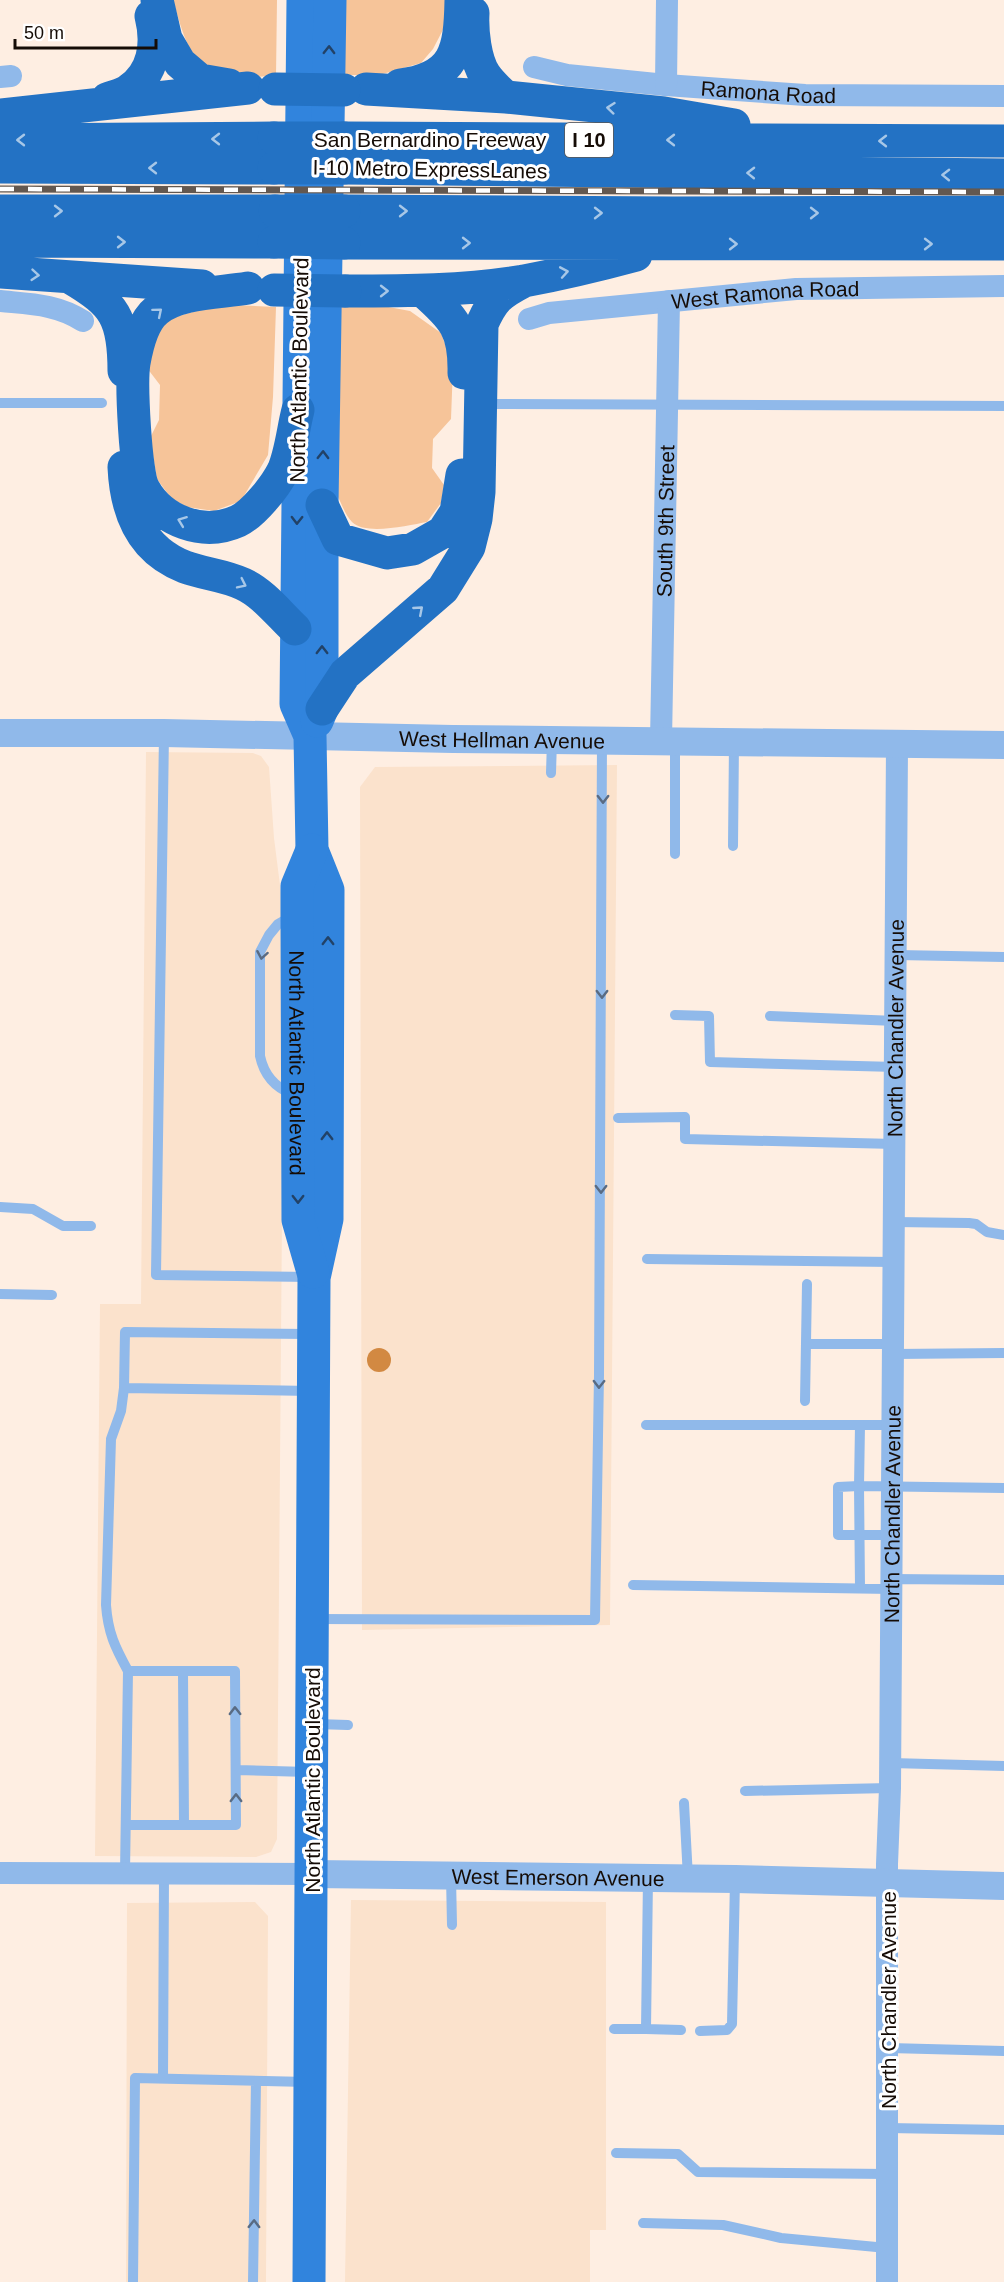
<svg xmlns="http://www.w3.org/2000/svg" width="1004" height="2282" font-family="Helvetica,sans-serif">
	<style>
		.built { fill: #fbe2cc }
		.green { fill: #f6c499 }
		.water { fill: #d28942 }
		.lines { fill: none; stroke-linecap: round; stroke-linejoin: round }
		.service { stroke: #90b9ea; stroke-width: 10 }
		.minor { stroke: #90b9ea; stroke-width: 22 }
		.tertiary { stroke: #90b9ea; stroke-width: 28 }
		.primary { stroke: #3184dd; stroke-width: 33 }
		.motorway { stroke: #2372c4; stroke-width: 33 }
		.rail-casing { stroke: #635850; stroke-width: 7 }
		.rail { stroke: #fff; stroke-width: 4.5; stroke-dasharray: 14; stroke-linecap: butt }
		.motorway-bridge { stroke: #2372c4; stroke-width: 33 }
		.oneway { stroke: #224267 }
		.oneway2 { stroke: #a7c7e7 }
		.oneway3 { stroke: #596b83 }
		.labels { text-anchor: middle; dominant-baseline: central; stroke-width: 6; stroke-linejoin: round; paint-order: stroke }
		.shield { fill: #fff; stroke: #5b5551; stroke-width: 1.5 }
		.shield-label { font-size: 20px; font-weight: bold; fill: #150c06 }
		.street-label { font-size: 21px; fill: #150c06; stroke: #fff }
	</style>
	<rect width="100%" height="100%" fill="#feeee2"/>
	<path class="built" d="M146 752 253 753 261 756 269 767 274 838 282 901 283 1091 277 1839 271 1852 256 1857 95 1856 100 1304H141Z
		M617 765 610 1625 362 1630 360 787 375 767Z
		M351 1900 606 1902V2230H590V2282H345Z
		M255 1902 268 1916 266 2282H126L127 1903Z"/>
	<path class="green" d="M173 0H277L276 76C260 76 241 79 225 76 189 69 182 29 173 0Z
		M343 0H449L448 20 433 49 421 63 379 75H342Z
		M234 305 276 307 273 397 268 455 241 501 214 511 187 507 171 498 157 479 150 438 159 420 160 385 147 368 154 339 168 319 200 310Z
		M378 305 410 311 441 333 453 366 451 419 433 439 432 468 444 485 441 503 427 522C409 525 366 536 352 522 346 516 342 505 338 497L340 307Z"/>
	<path class="water" d="M367 1360a12 12 0 1 1 24 0a12 12 0 1 1-24 0Z"/>
	<g class="lines">
		<path class="service" d="M0 403H102
			M497 404 1004 406
			M164 734 156 1275 310 1277
			M675 741V854
			M551 773 552 740
			M733 846 734 742
			M292 916 278 924 269 935 260 952V1056C264 1075 274 1087 292 1094
			M897 955 1004 957
			M675 1015 709 1016 710 1062 896 1067
			M770 1016 896 1021
			M618 1118 685 1117V1139L895 1144
			M0 1207 33 1209 63 1226H91
			M895 1222 969 1223 976 1224 987 1232 1004 1235
			M647 1259 894 1262
			M0 1294 52 1295
			M309 1334 125 1332 124 1388 311 1391
			M806 1344H894
			M894 1354 1004 1353
			M124 1388 121 1411 111 1439 106 1605C108 1633 115 1647 128 1671
			M805 1401 807 1284
			M646 1425H860
			M892 1535H838V1487L859 1486 860 1425H893
			M892 1579 1004 1580
			M633 1585 892 1589
			M860 1588 859 1486 1004 1488
			M314 1619 595 1620 599 1375 602 740
			M183 1672 184 1825
			M316 1724 348 1725
			M891 1763 1004 1766
			M237 1770 308 1772
			M745 1791 890 1788
			M684 1803 688 1878
			M125 1873 128 1671H235L236 1825H126
			M451 1877 452 1925
			M614 2029H646L648 1878
			M646 2029 681 2030
			M700 2031 727 2030 732 2024 735 1880
			M889 2048 1004 2051
			M163 2079 164 1874
			M888 2128 1004 2130
			M616 2153 678 2154 698 2172 888 2174
			M643 2223 723 2225 781 2238 887 2248
			M133 2282 135 2078 307 2082
			M253 2282 256 2081"/>
		<g class="minor">
			<path id="s1" d="M534 67 567 75 666 85 805 95 1004 96"/>
			<path d="M0 77 11 76"/>
			<path d="M666 85 667 0"/>
			<path d="M0 301C30 304 57 304 83 321"/>
			<path id="s2" d="M529 319 549 313 796 289 1004 286"/>
			<path id="s3" d="M661 741 669 301"/>
			<path d="M0 1873 312 1874"/>
			<path id="s4" d="M887 2282V1864L890 1788 897 745"/>
		</g>
		<g class="tertiary">
			<path id="s5" d="M0 733H164L453 739 1004 745"/>
			<path id="s6" d="M312 1874 735 1879 1004 1886"/>
		</g>
		<g class="primary">
			<path d="M303 0 296 704 310 736 312 850 328 890 327 1219 314 1278 309 2282"/>
			<path d="M317 721 322 709V505L330 0"/>
			<path id="s7" d="M312 850 297 886V913L298 1220 313 1272"/>
		</g>
		<path class="motorway" d="M157 0 166 39 180 63 200 80 229 85
			M473 13C472 31 475 60 485 75 491 84 498 90 506 97
			M400 85C456 78 460 50 461 0
			M366 89 506 97 664 113 734 125
			M107 99C114 96 123 95 129 90 154 73 158 44 151 16
			M0 115 248 88
			M344 138 1004 141
			M0 140 274 138
			M0 167 274 168
			M344 168 1004 175
			M0 211H275
			M344 211 672 213 1004 212
			M0 241 274 242
			M344 243 1004 244
			M0 272 202 286
			M71 278C115 304 124 318 124 371
			M248 288C220 293 180 292 157 310 142 322 137 346 134 363 131 382 135 475 144 489 162 521 203 537 238 521 253 514 275 487 283 471 291 453 293 429 298 410
			M345 291C404 291 465 291 524 281 561 274 599 265 636 255
			M423 291C454 318 465 330 464 373
			M124 467C126 512 141 550 185 567 204 574 224 575 243 584 263 593 279 614 295 629
			M322 505 338 539 387 553 413 549 443 532 456 512 462 475
			M322 709 345 674 443 589 469 547 476 519 479 492 482 324C493 299 499 294 524 281"/>
		<g class="rail-casing">
			<path id="rail" d="M0 189 1004 192"/>
		</g>
		<use href="#rail" class="rail"/>
		<path class="motorway-bridge" d="M275 89 344 90
			M274 138H344
			M274 168H344
			M275 211H344
			M274 242 344 243
			M274 290 345 291"/>
	</g>
	<defs><path id="oneway-chevron" d="M-2-3.5L2.5 0L-2 3.5" fill="none" stroke-width="1.6" stroke-linecap="round" stroke-linejoin="round" transform="scale(1.5)"/></defs>
	<g class="oneway">
		<use href="#oneway-chevron" transform="translate(329 50) rotate(-89)"/>
		<use href="#oneway-chevron" transform="translate(323 455) rotate(-89)"/>
		<use href="#oneway-chevron" transform="translate(297 520) rotate(91)"/>
		<use href="#oneway-chevron" transform="translate(322 650) rotate(-90)"/>
		<use href="#oneway-chevron" transform="translate(328 941) rotate(-90)"/>
		<use href="#oneway-chevron" transform="translate(327 1136) rotate(-90)"/>
		<use href="#oneway-chevron" transform="translate(298 1199) rotate(90)"/>
	</g>
	<g class="oneway2">
		<use href="#oneway-chevron" transform="translate(611 108) rotate(-174)"/>
		<use href="#oneway-chevron" transform="translate(216 139) rotate(180)"/>
		<use href="#oneway-chevron" transform="translate(21 140) rotate(180)"/>
		<use href="#oneway-chevron" transform="translate(671 140) rotate(-180)"/>
		<use href="#oneway-chevron" transform="translate(883 141) rotate(-180)"/>
		<use href="#oneway-chevron" transform="translate(153 168) rotate(-180)"/>
		<use href="#oneway-chevron" transform="translate(751 173) rotate(-179)"/>
		<use href="#oneway-chevron" transform="translate(946 175) rotate(-179)"/>
		<use href="#oneway-chevron" transform="translate(58 211)"/>
		<use href="#oneway-chevron" transform="translate(403 211)"/>
		<use href="#oneway-chevron" transform="translate(598 213)"/>
		<use href="#oneway-chevron" transform="translate(814 213)"/>
		<use href="#oneway-chevron" transform="translate(121 242)"/>
		<use href="#oneway-chevron" transform="translate(466 243)"/>
		<use href="#oneway-chevron" transform="translate(733 244)"/>
		<use href="#oneway-chevron" transform="translate(928 244)"/>
		<use href="#oneway-chevron" transform="translate(564 272) rotate(-10)"/>
		<use href="#oneway-chevron" transform="translate(35 275) rotate(5)"/>
		<use href="#oneway-chevron" transform="translate(384 291)"/>
		<use href="#oneway-chevron" transform="translate(158 312) rotate(-40)"/>
		<use href="#oneway-chevron" transform="translate(182 521) rotate(-159)"/>
		<use href="#oneway-chevron" transform="translate(242 584) rotate(26)"/>
		<use href="#oneway-chevron" transform="translate(419 610) rotate(-41)"/>
	</g>
	<g class="oneway3">
		<use href="#oneway-chevron" transform="translate(603 799) rotate(90)"/>
		<use href="#oneway-chevron" transform="translate(262 955) rotate(100)"/>
		<use href="#oneway-chevron" transform="translate(602 994) rotate(90)"/>
		<use href="#oneway-chevron" transform="translate(601 1189) rotate(90)"/>
		<use href="#oneway-chevron" transform="translate(599 1384) rotate(91)"/>
		<use href="#oneway-chevron" transform="translate(235 1711) rotate(-91)"/>
		<use href="#oneway-chevron" transform="translate(236 1798) rotate(-90)"/>
		<use href="#oneway-chevron" transform="translate(254 2224) rotate(-89)"/>
	</g>
	<g class="labels">
		<rect class="shield" x="565" y="123" width="48" height="34" rx="4.5"/>
		<g class="shield-label">
			<text x="589" y="140">I 10</text>
		</g>
		<g class="street-label">
			<text stroke="none"><textPath href="#s1" startOffset="236">Ramona Road</textPath></text>
			<text x="430" y="139">San Bernardino Freeway</text>
			<text transform="translate(430 169) rotate(1)">I-10 Metro ExpressLanes</text>
			<text stroke="none"><textPath href="#s2" startOffset="238">West Ramona Road</textPath></text>
			<text transform="translate(299 370) rotate(-89)">North Atlantic Boulevard</text>
			<text stroke="none"><textPath href="#s3" startOffset="220">South 9th Street</textPath></text>
			<text stroke="none"><textPath href="#s5" startOffset="502">West Hellman Avenue</textPath></text>
			<text stroke="none"><textPath href="#s4" startOffset="1254">North Chandler Avenue</textPath></text>
			<text stroke="none"><textPath href="#s7" startOffset="216">North Atlantic Boulevard</textPath></text>
			<text stroke="none"><textPath href="#s4" startOffset="768">North Chandler Avenue</textPath></text>
			<text transform="translate(312 1780) rotate(-90)">North Atlantic Boulevard</text>
			<text stroke="none"><textPath href="#s6" startOffset="246">West Emerson Avenue</textPath></text>
			<text transform="translate(888 2000) rotate(-90)">North Chandler Avenue</text>
		</g>
	</g>
	<path d="M15 39v9h141v-9" fill="none" stroke="#150c06" stroke-width="3"/>
	<text x="24" y="39" font-size="18" fill="#150c06" stroke="#ffffff" stroke-width="4.5" paint-order="stroke">50 m</text>
</svg>
